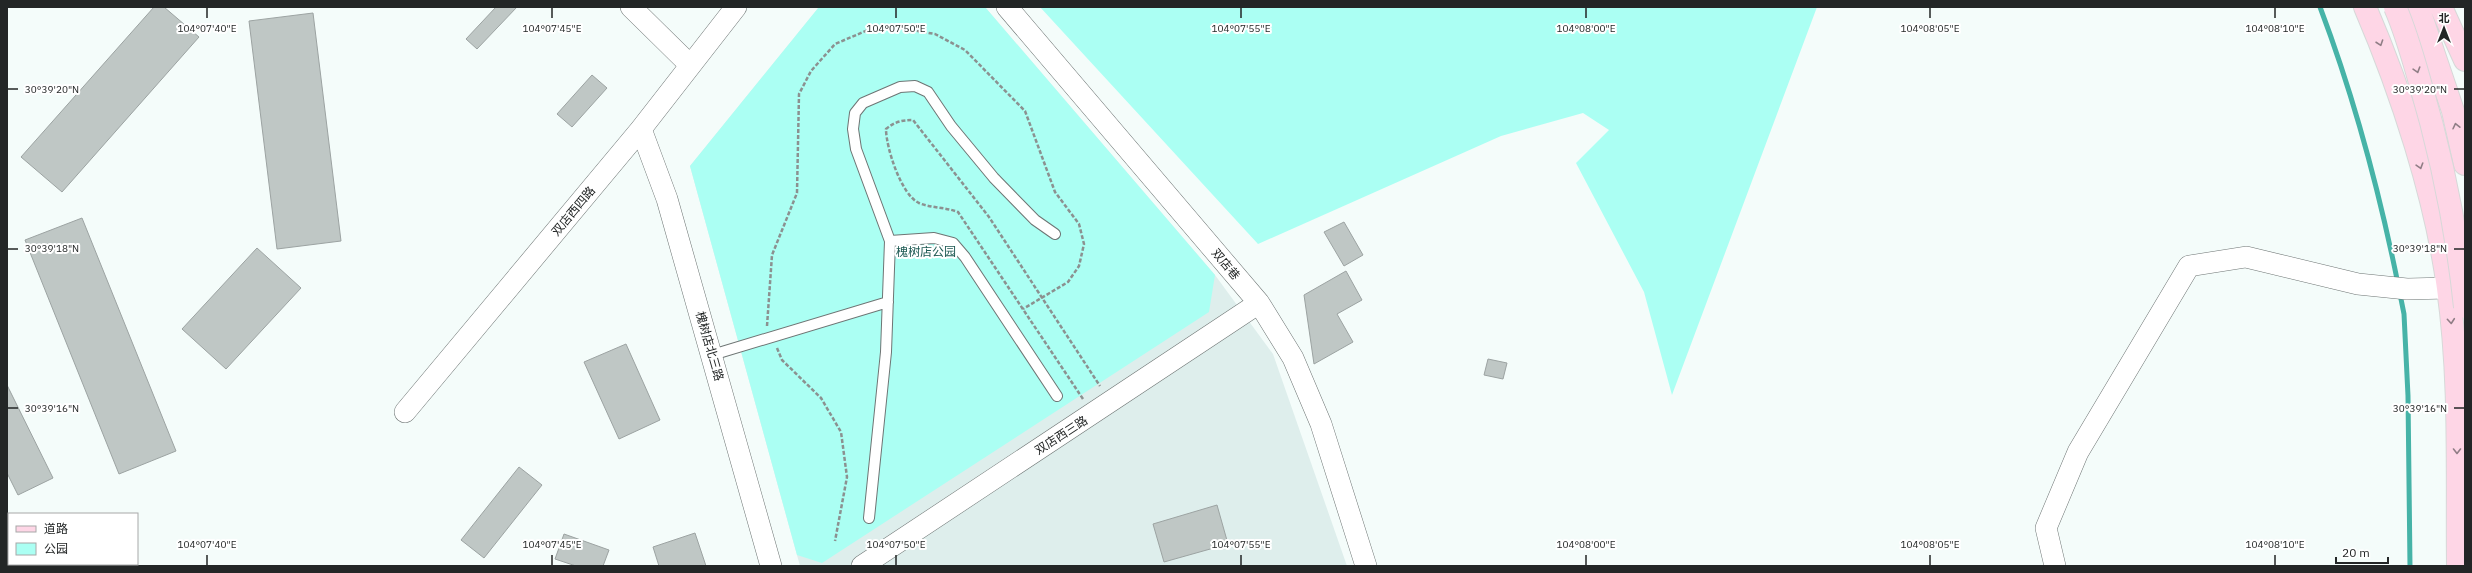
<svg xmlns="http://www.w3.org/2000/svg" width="2472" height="573" font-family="'IBM Plex Sans','Noto Sans SC',sans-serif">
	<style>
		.built { fill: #deeeec }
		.green { fill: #abfff3 }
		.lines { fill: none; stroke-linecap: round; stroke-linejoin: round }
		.stream { stroke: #46b3a7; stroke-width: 5 }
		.building { fill: #bfc7c5; stroke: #9ca3a2 }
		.lane-casing { stroke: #6e7574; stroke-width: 12 }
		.street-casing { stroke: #6e7574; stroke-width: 22 }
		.primary-casing { stroke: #d7d8d8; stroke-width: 24 }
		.path { stroke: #8b9190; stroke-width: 2.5; stroke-dasharray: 4 2; stroke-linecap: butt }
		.lane { stroke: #fff; stroke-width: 10 }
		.street { stroke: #fff; stroke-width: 21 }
		.primary { stroke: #fed6e6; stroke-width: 22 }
		.primary-bridge-casing { stroke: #d7d8d8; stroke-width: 24; stroke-linecap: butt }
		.primary-bridge { stroke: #fed6e6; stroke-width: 22 }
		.oneway { stroke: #907e86 }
		.ticks { fill: none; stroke: #232626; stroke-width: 1.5 }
		.labels { text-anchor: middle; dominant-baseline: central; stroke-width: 4; stroke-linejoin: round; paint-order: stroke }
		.street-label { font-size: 12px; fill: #232626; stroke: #fff }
		.park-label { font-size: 12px; fill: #1c5952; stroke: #fff }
		.ticks-label { font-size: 10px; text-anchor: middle; fill: #232626; stroke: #fff; stroke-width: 4; stroke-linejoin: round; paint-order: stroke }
	</style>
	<rect width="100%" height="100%" fill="#f4fcfa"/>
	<path class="built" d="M819 7H985L1215 275 1273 354 1347 566H800L690 166Z"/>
	<path class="green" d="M819 7H985L1215 275 1209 312 822 563 797 555 690 166Z
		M1040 7H1817L1672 395 1644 292 1576 163 1609 130 1583 113 1501 136 1258 244Z"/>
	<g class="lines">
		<path class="stream" d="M2320 7C2354 97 2379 190 2398 284
			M2400 294 2404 314 2408 396 2410 566"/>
	</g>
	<path class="building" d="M154 7H164L199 37 62 192 21 157Z
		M496 7H517L477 49 466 39Z
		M313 13 341 241 277 249 249 21Z
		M592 75 607 88 572 127 557 114Z
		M82 218 176 451 119 474 25 240Z
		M1344 222 1363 255 1344 266 1324 232Z
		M257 248 301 288 226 369 182 329Z
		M1346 271 1362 300 1337 314 1353 342 1314 364 1304 295Z
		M626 344 660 420 619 439 584 362Z
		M1488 359 1507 363 1503 379 1484 375Z
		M7 385 53 478 18 495 7 473Z
		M519 467 542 485 484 558 461 540Z
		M1217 505 1228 544 1164 562 1153 524Z
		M695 533 706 566H659L653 547Z
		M564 534 609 550 603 566H576L555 559Z"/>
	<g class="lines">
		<g class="lane-casing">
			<path id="lane" d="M890 241 934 238 953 243 965 257 1057 396
				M712 355 888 302
				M869 518 886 352 890 241 856 149 853 129 855 113 863 103 900 87 915 86 928 92 951 126 994 178 1035 220 1055 234"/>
		</g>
		<g class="street-casing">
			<path id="street" d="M631 7 690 65
				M1007 7 1259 303 1293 358 1321 424 1366 566
				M641 129 667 199 771 566
				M405 412 641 129 736 7
				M862 566 1259 303
				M2055 566 2046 528 2078 452 2189 266 2246 257 2358 284 2407 289 2448 288"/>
		</g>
		<g class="primary-casing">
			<path id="primary" d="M2365 7C2401 91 2436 197 2448 288 2461 380 2457 473 2458 566
				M2418 7 2453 111 2465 164
				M2441 7 2465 60"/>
		</g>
		<path class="path" d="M767 326 772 255 797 193 799 94 811 71 835 44 868 30 900 28 935 34 965 50 1025 111 1055 192 1079 224 1084 244 1079 266 1068 282 1023 309
			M777 348 782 360 821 398 841 432 847 477 835 541
			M1083 399 958 212C945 207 931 208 919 203 901 195 886 147 886 129 894 122 902 120 913 120L989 217 1100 386"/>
		<use href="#lane" class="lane"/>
		<use href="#street" class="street"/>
		<use href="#primary" class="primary"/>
		<g class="primary-bridge-casing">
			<path id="primary-bridge" d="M2395 7C2405 30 2412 54 2419 79 2441 153 2457 230 2465 307"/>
		</g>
		<use href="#primary-bridge" class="primary-bridge"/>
	</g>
	<defs><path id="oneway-chevron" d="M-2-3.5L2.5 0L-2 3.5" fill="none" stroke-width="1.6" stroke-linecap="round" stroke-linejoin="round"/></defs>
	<g class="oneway">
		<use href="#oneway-chevron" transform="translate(2380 43) rotate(71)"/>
		<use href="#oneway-chevron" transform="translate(2417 70) rotate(73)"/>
		<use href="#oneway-chevron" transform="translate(2456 126) rotate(-103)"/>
		<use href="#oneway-chevron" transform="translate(2420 166) rotate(73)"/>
		<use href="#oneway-chevron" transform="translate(2451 321) rotate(85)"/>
		<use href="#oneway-chevron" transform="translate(2457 451) rotate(90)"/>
	</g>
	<path class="ticks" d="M207 8V18M552 8V18M896 8V18M1241 8V18M1586 8V18M1930 8V18M2275 8V18M8 89H18M2454 89H2464M8 249H18M2454 249H2464M8 408H18M2454 408H2464M207 555V565M552 555V565M896 555V565M1241 555V565M1586 555V565M1930 555V565M2275 555V565"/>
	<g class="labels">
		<g class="street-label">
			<text transform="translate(573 211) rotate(-50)">双店西四路</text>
			<text transform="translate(1226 264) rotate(50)">双店巷</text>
			<text transform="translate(710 346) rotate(74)">槐树店北三路</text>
			<text transform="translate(1061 435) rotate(-33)">双店西三路</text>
		</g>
		<g class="park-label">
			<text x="926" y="251">槐树店公园</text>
		</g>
	</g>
	<g class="ticks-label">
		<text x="207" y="32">104°07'40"E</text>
		<text x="552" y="32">104°07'45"E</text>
		<text x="896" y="32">104°07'50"E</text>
		<text x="1241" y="32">104°07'55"E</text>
		<text x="1586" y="32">104°08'00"E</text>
		<text x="1930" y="32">104°08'05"E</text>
		<text x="2275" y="32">104°08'10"E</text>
		<text x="52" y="93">30°39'20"N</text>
		<text x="2420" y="93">30°39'20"N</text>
		<text x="52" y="252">30°39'18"N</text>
		<text x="2420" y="252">30°39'18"N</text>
		<text x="52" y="412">30°39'16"N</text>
		<text x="2420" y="412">30°39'16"N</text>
		<text x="207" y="548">104°07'40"E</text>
		<text x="552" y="548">104°07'45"E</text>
		<text x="896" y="548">104°07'50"E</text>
		<text x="1241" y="548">104°07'55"E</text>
		<text x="1586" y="548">104°08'00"E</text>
		<text x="1930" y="548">104°08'05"E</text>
		<text x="2275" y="548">104°08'10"E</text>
	</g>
	<rect width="2472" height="573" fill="none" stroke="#232626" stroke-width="16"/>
	<rect x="8" y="513" width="130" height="52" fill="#ffffff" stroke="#a7a8a8"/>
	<rect x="16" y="526" width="20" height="6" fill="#fed6e6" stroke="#a7a8a8"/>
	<text x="44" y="533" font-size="12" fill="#232626">道路</text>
	<rect x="16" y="543" width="20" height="12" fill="#abfff3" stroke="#a7a8a8"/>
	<text x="44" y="553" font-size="12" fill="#232626">公园</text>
	<g transform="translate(2444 28)" stroke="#ffffff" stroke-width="3" paint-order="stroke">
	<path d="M0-3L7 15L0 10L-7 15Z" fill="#232626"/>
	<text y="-6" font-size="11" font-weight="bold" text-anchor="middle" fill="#232626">北</text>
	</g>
	<path d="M2336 557v6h52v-6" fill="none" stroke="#232626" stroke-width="2"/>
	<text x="2342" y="557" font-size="12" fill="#232626" stroke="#ffffff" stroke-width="3" paint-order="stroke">20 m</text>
</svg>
